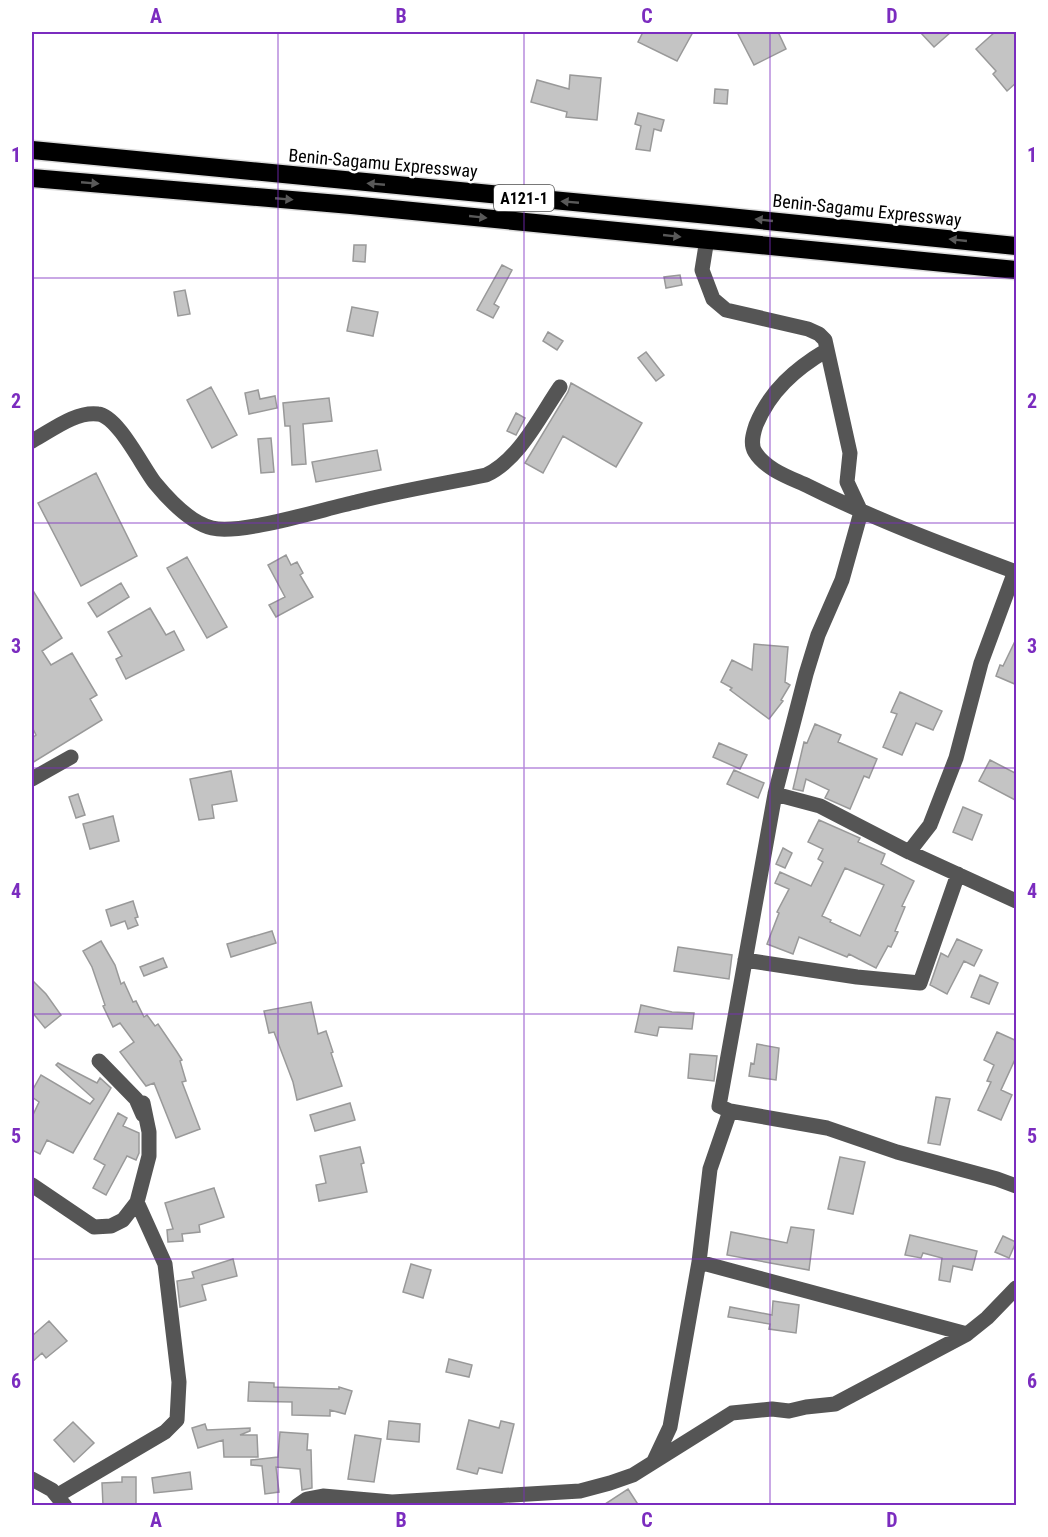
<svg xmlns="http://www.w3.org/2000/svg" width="1048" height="1537" font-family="'Roboto Condensed',sans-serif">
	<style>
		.building { fill: #c4c4c4; stroke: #999; stroke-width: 1.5; fill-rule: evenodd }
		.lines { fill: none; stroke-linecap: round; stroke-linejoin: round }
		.highway-casing { stroke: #dbdbdb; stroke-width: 21 }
		.minor { stroke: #555; stroke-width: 15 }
		.highway { stroke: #000; stroke-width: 18 }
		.oneway { fill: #595959 }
		.grid { fill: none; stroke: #7b2cbf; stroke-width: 1.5; stroke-opacity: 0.55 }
		.labels { text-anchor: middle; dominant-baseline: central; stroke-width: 5; stroke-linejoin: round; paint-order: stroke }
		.shield { fill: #fff; stroke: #4c4c4c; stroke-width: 1.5 }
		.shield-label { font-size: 16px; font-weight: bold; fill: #000 }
		.street-label { font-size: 18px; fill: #000; stroke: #fff }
		.neatline { fill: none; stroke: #7b2cbf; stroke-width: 2 }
		.grid-label { font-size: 20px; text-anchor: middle; font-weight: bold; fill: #7b2cbf }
	</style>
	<rect width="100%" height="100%" fill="#fff"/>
	<path class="building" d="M643 32H693L677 61 638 42Z
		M737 32H778L786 49 754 65Z
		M920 32H951L934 47Z
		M995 32H1017V82L1007 91 993 74 996 71 976 49Z
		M570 75 601 78 597 120 566 117 567 112 531 102 537 80 569 89Z
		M715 89 728 90 727 104 714 103Z
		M638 113 664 120 661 131 654 129 650 151 636 149 641 126 635 124Z
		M354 245H366L365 262 353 261Z
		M502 265 512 270 494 304 499 307 493 318 477 310Z
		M680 275 682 285 666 288 664 277Z
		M185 290 190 314 178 316 174 292Z
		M352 307 378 312 373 336 347 331Z
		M548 332 563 341 557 350 543 341Z
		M646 352 664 375 656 381 638 358Z
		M571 383 642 423 616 467 563 436 543 473 525 463 568 392Z
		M211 387 237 435 212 448 187 400Z
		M258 390 260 399 275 396 277 408 249 414 245 393Z
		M329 398 332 421 303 424 306 464 292 465 290 426H285L283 403Z
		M516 413 525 418 516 435 507 431Z
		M271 438 274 472 261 473 258 439Z
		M377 450 381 470 316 482 312 462Z
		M96 473 137 556 81 586 38 503Z
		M286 555 291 565 297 562 303 573 300 575 313 597 276 617 269 605 285 597 268 565Z
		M187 557 227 627 207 638 167 568Z
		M121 583 129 597 97 617 88 603Z
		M32 589 62 638 42 651 51 665 72 653 97 695 90 699 102 720 32 763V738L36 735 32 727Z
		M150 608 166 635 174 631 184 650 126 679 116 659 122 656 108 632Z
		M1017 637V685L996 676 1000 665 1003 666Z
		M754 644 788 647 785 682 790 685 781 700 783 701 769 719 730 690 732 688 721 682 732 660 752 670Z
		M900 692 942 711 933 730 916 723 902 755 883 747 897 714 891 712Z
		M815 724 841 735 838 742 877 759 869 778 864 776 850 809 825 798 829 790 806 779 803 791 793 789 804 742 807 743Z
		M719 743 747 755 740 769 713 757Z
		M990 760 1017 774V801L979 781Z
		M734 770 764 783 758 798 727 784Z
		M231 771 237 801 212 805 214 818 199 820 190 779Z
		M78 794 85 815 76 818 69 797Z
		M963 807 982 815 972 840 953 832Z
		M113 816 119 841 90 849 83 824Z
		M819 820 860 838 858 842 885 854 881 864 914 881 902 906 905 907 895 931 898 932 891 947 888 946 876 968 849 954 847 957 799 937 793 954 767 944 779 913 777 912 789 889 775 883 780 872 811 886 823 862 818 859 823 849 808 842ZM845 868 884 885 860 936 830 922 831 920 822 916Z
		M783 848 792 853 785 868 776 864Z
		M133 901 138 917 135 918 138 925 128 929 125 921 111 926 106 910Z
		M272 931 276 943 231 957 227 944Z
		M957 939 982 950 974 966 964 961 947 994 930 985 941 953 948 957Z
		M101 941 115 965 121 984 124 982 133 1002 136 1001 144 1017 147 1015 155 1026 158 1024 177 1052 182 1060 180 1061 186 1081 182 1082 200 1129 176 1138 154 1083 146 1086 120 1052 134 1042 120 1023 113 1027 103 1006 105 1005 92 967 83 951Z
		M678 947 732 955 729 979 674 971Z
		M163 958 167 967 144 976 140 967Z
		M980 975 998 983 989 1004 971 997Z
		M32 980 46 994 61 1015 45 1028 32 1012Z
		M311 1002 318 1034 326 1031 333 1052 331 1053 342 1086 297 1100 293 1082 274 1032 269 1033 264 1011Z
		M641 1005 672 1012 694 1013 692 1029 659 1027 657 1036 635 1032Z
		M997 1032 1017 1041V1055L1001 1090 1012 1095 1001 1120 978 1110 991 1082 987 1081 994 1065 984 1060Z
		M757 1044 779 1048 776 1080 749 1076 751 1063 754 1064Z
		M690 1054 717 1056 714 1081 688 1078Z
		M58 1063 97 1083 100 1078 111 1088 73 1153 47 1140 40 1154 32 1150V1117L39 1102 32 1097V1091L41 1075 90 1104 94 1099 56 1065Z
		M936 1097 950 1099 940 1145 928 1143Z
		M350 1103 355 1120 315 1131 310 1115Z
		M118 1113 127 1118 123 1126 139 1133V1153L136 1160 127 1156 106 1195 93 1188 105 1165 94 1159Z
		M360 1147 364 1163 361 1164 367 1192 319 1201 316 1185 326 1183 320 1156Z
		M840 1157 865 1162 853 1214 828 1209Z
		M214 1188 224 1217 199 1225 200 1232 182 1234 183 1241 168 1242 167 1230 173 1229 165 1203Z
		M791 1227 814 1230 809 1270 727 1255 731 1232 787 1243Z
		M910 1235 977 1251 972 1270 953 1266 950 1282 939 1280 942 1258 923 1253 921 1258 905 1255Z
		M1003 1236 1016 1242 1009 1258 995 1252Z
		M233 1259 237 1276 202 1285 206 1300 180 1307 177 1281 194 1278 192 1272Z
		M411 1264 431 1270 423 1298 403 1292Z
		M773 1301 799 1305 796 1333 769 1329 770 1324 728 1317 730 1307 772 1315Z
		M49 1321 67 1341 46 1358 42 1353 32 1362V1336Z
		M449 1359 472 1365 469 1377 446 1372Z
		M249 1382 274 1383V1387L339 1389V1387L352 1391 345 1414 330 1410V1416L292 1415V1402L248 1401Z
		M469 1420 499 1428 501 1421 514 1424 502 1473 479 1468 477 1474 457 1469Z
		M389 1421 420 1424 419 1442 387 1439Z
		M73 1422 94 1443 74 1462 54 1440Z
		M205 1424 207 1430 250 1428V1431L240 1435H257L258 1457H224L223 1440 198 1448 192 1428Z
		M280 1432 308 1434 307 1450H311L312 1488 302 1490 300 1469 276 1467 279 1492 265 1494 262 1466 251 1465V1460L278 1457Z
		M355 1435 381 1439 374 1482 348 1479Z
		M190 1472 192 1489 154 1493 152 1478Z
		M122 1477H136V1506H103L102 1483 122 1482Z
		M628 1489 639 1506H602Z"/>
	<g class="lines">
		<g class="highway-casing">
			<path id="highway" d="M32 150 709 215 1016 246
				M32 178 351 205 1016 270"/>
		</g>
		<path class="minor" d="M707 239 702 270 713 299 726 310 808 329 819 334 825 340 850 453 847 482 861 512 842 580 818 635 806 674 775 794 719 1106 730 1111 827 1128 897 1152 997 1179 1016 1186
			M827 350C795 369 770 391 756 425 753 434 750 444 755 452 766 470 791 478 808 486 876 520 946 546 1016 572
			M32 441C51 431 75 411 98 414 118 416 143 468 155 483 169 500 191 523 212 528 242 535 323 509 356 502 399 491 442 484 486 475 519 460 540 416 560 387
			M32 779 71 757
			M775 794 820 806 909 852 1016 901
			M909 852 930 825 956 758 981 663 1015 571
			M745 960 857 977 920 983 958 874
			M99 1061 136 1099 143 1115
			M32 1185 94 1227 111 1226 123 1220 137 1202 149 1156V1132L143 1103
			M699 1262 967 1334
			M654 1461 670 1427 699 1262 710 1169 730 1111
			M32 1479 52 1490 65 1506
			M58 1495 165 1432 177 1420 179 1382 165 1264 137 1202
			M297 1506 307 1499 323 1496 392 1502 580 1491 610 1483 633 1475 732 1413 772 1409 789 1411 806 1407 835 1404 967 1334 987 1318 1016 1288"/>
		<use href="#highway" class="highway"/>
	</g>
	<defs><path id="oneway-solid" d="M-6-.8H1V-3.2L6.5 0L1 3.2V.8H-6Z" transform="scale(1.5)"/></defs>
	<g class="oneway">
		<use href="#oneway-solid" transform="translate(90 183) rotate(5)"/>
		<use href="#oneway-solid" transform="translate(376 184) rotate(-175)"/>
		<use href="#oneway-solid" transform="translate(284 199) rotate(5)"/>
		<use href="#oneway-solid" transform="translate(570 202) rotate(-175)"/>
		<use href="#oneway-solid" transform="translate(478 217) rotate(6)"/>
		<use href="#oneway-solid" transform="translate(764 220) rotate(-174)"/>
		<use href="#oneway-solid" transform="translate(672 236) rotate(6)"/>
		<use href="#oneway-solid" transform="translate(958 240) rotate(-174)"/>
	</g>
	<path class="grid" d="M278 32V1506M524 32V1506M770 32V1506M32 278H1016M32 523H1016M32 768H1016M32 1014H1016M32 1259H1016"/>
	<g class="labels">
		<rect class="shield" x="494" y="185" width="60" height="26" rx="4.5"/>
		<g class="shield-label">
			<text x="524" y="198">A121-1</text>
		</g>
		<g class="street-label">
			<text transform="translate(383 163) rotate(5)">Benin-Sagamu Expressway</text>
			<text transform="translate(867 210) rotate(6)">Benin-Sagamu Expressway</text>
		</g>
	</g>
	<rect width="1048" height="1537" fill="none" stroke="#ffffff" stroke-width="66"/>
	<rect x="33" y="33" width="982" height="1471" class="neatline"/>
	<g class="grid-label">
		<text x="156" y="23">A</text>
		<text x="401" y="23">B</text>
		<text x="647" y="23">C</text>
		<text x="892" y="23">D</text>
		<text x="16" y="162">1</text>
		<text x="1032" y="162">1</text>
		<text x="16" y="408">2</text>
		<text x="1032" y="408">2</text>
		<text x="16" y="653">3</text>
		<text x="1032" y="653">3</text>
		<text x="16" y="898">4</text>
		<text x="1032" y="898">4</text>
		<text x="16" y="1143">5</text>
		<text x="1032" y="1143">5</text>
		<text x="16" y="1388">6</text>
		<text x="1032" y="1388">6</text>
		<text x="156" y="1527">A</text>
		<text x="401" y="1527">B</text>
		<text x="647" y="1527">C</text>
		<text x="892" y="1527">D</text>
	</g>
</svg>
